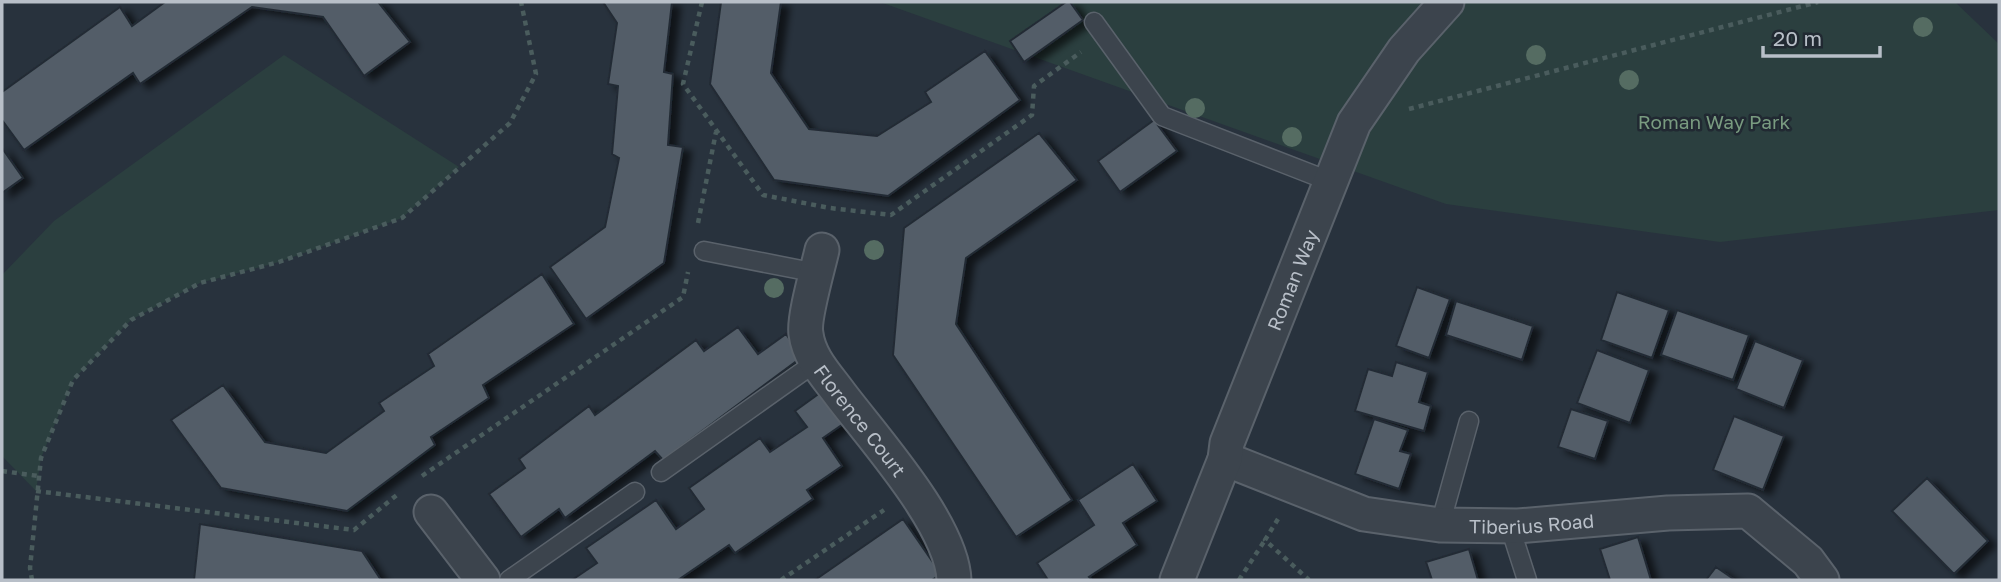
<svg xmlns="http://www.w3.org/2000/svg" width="2001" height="582" font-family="'Golos Text',sans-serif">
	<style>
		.green { fill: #2b3f3f }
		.building { fill: #525d67; stroke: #232b34; stroke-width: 2; filter: url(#shadow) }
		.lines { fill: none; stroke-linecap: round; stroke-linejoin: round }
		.service-casing { stroke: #5a626b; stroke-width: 21 }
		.minor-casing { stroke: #5a626b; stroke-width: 37 }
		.path { stroke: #4a5c5d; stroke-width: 4.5; stroke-dasharray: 5 5; stroke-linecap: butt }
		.service { stroke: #3c444d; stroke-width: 18 }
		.minor { stroke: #3c444d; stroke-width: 33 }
		.tree { fill: #556c62 }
		.labels { text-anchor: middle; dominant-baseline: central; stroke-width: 5; stroke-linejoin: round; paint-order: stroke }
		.park-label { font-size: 19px; fill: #799b80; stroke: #212932 }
		.street-label { font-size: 19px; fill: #b8bfc8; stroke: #212932 }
	</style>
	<defs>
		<filter id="shadow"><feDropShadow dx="8" dy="4.5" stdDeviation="3.5" flood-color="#0009"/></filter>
	</defs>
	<rect width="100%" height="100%" fill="#28323d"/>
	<path class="green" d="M880 2H1955L1999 44V210L1720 242 1446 204Z
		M284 55 459 167 402 218 279 262 200 283 131 320 73 380 41 458 36 491 2 456V275L54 221Z"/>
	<path class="building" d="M165 2H378L410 42 364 76 323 17 252 7 140 84 133 73 24 150 2 120V92L120 7 132 26Z
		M603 2H672L664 72 673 74 668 145 683 147 664 263 586 319 550 267 605 227 619 158 612 154 618 86 608 84 617 23Z
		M721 2H781L771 73 809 129 877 136 931 102 925 92 985 51 1020 100 888 196 774 180 710 84Z
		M1066 2H1070L1083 20 1024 62 1010 41Z
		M1154 120 1177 151 1120 192 1098 161Z
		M1039 133 1077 180 966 258 956 324 1072 500 1016 537 893 355 904 228Z
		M2 148 23 178 2 193Z
		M542 274 574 324 483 385 489 398 431 437 435 445 347 511 221 488 171 420 223 385 265 442 326 453 384 411 379 403 434 366 428 354Z
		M1417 287 1450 299 1429 358 1396 346Z
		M1617 292 1669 310 1652 358 1601 340Z
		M1456 301 1533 326 1522 360 1446 335Z
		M1677 310 1749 335 1733 380 1661 355Z
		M738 327 758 354 786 334 802 357 663 460 655 451 565 518 559 509 521 537 489 494 525 468 519 459 589 406 595 415 696 340 704 351Z
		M1755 341 1803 360 1784 408 1736 389Z
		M1597 350 1649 370 1630 423 1577 403Z
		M1396 362 1428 372 1419 402 1431 406 1424 431 1355 411 1368 369 1392 376Z
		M824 390 846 422 823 438 842 466 807 490 813 499 735 553 729 545 678 580H572L597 563 586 548 656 500 676 529 704 509 689 488 760 438 770 452 807 427 795 411Z
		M1571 409 1608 421 1595 459 1558 447Z
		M1734 416 1784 436 1763 490 1713 470Z
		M1374 419 1408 430 1400 451 1411 454 1399 489 1355 474Z
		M1133 464 1157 501 1123 523 1137 545 1089 577 1092 580H1048L1037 563 1094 525 1078 500Z
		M1927 478 1988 541 1954 574 1892 511Z
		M903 519 941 574 932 580H815Z
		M200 524 362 551 381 580H194Z
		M1638 537 1651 580H1610L1600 549Z
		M1469 549 1478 580H1432L1426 562Z
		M1716 567 1735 580H1706Z"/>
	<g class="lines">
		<g class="service-casing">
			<path id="service" d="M1094 22 1162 116 1329 181
				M704 251 817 273
				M661 472 816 362
				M1440 525 1469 421
				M1510 527 1527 580
				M509 580 635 492"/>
		</g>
		<g class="minor-casing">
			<g id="minor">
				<path id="s1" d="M822 250C818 268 803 319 806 334 809 358 827 376 840 394 874 439 952 525 954 580"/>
				<path id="s2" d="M1225 459 1364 514 1440 525 1518 526 1668 513 1748 511 1808 561 1822 580"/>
				<path d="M431 512 483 580"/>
				<path id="s3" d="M1177 580 1225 459 1227 443 1354 123 1404 50 1447 2"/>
			</g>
		</g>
		<path class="path" d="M702 2 683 84 763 195 830 208 891 215 1032 115 1034 86 1081 52
			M1409 109 1818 2
			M698 223 716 132
			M2 471 38 476
			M422 476 683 297 688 272
			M36 491 354 530 398 494
			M1278 519 1265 540 1309 580
			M32 580 30 568 41 458 73 380 131 320 200 283 279 262 402 218 510 123 536 74 521 2
			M781 580 884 510
			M1239 580 1265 540"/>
		<use href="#service" class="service"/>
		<use href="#minor" class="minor"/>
	</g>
	<g class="tree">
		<circle cx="1923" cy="27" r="10"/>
		<circle cx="1536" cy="55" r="10"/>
		<circle cx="1629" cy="80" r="10"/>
		<circle cx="1195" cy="108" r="10"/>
		<circle cx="1292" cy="137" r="10"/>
		<circle cx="874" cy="250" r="10"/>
		<circle cx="774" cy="288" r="10"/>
	</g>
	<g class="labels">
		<g class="park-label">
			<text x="1714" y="121">Roman Way Park</text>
		</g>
		<g class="street-label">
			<text stroke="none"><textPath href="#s3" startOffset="322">Roman Way</textPath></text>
			<text stroke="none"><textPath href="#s1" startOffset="189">Florence Court</textPath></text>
			<text stroke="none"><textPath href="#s2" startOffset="318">Tiberius Road</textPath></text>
		</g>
	</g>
	<rect width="2001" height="582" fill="none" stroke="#b8bfc8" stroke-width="7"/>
	<path d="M1763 46v10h117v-10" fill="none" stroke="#b8bfc8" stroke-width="3.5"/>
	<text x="1773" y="46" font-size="21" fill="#b8bfc8" stroke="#212932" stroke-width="5" paint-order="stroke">20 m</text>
</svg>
